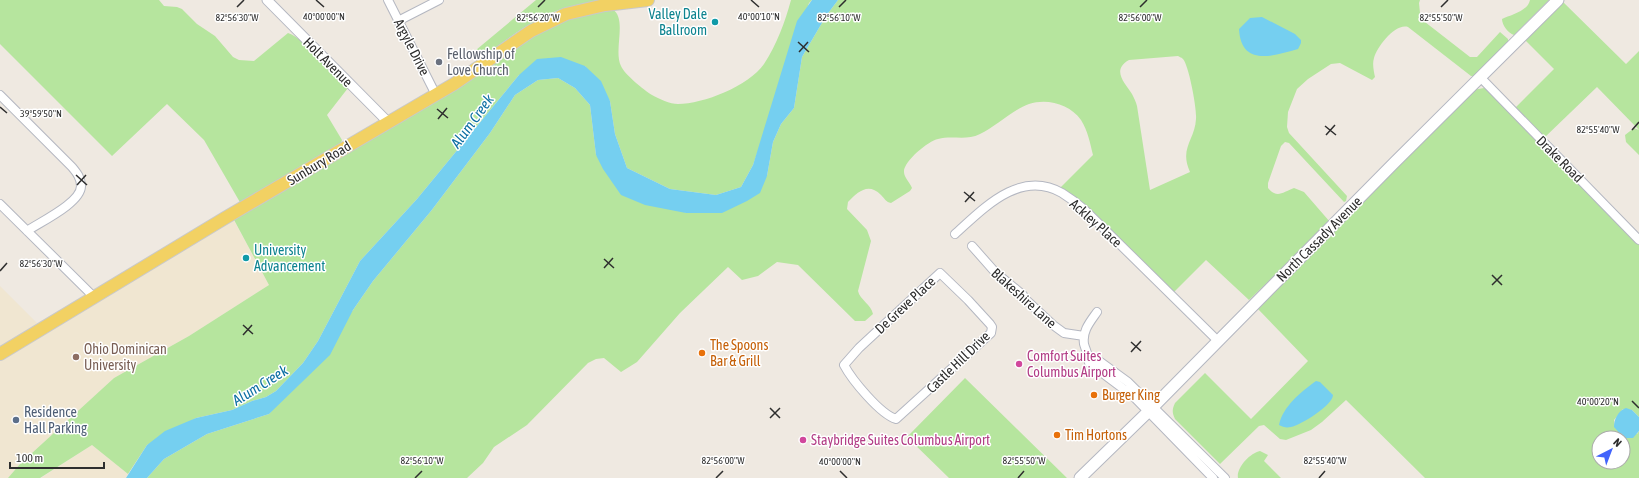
<svg xmlns="http://www.w3.org/2000/svg" width="1639" height="478" font-family="'Asap Condensed',sans-serif">
	<style>
		.education { fill: #f0e6d1 }
		.green { fill: #b6e59e; fill-rule: evenodd }
		.water { fill: #75cff0 }
		.lines { fill: none; stroke-linecap: round; stroke-linejoin: round }
		.minor-casing { stroke: #b4b7c1; stroke-width: 10 }
		.tertiary-casing { stroke: #b4b7c1; stroke-width: 11 }
		.secondary-casing { stroke: #b4b7c1; stroke-width: 13 }
		.primary-casing { stroke: #c9c9c9; stroke-width: 14 }
		.minor { stroke: #fff; stroke-width: 8 }
		.tertiary { stroke: #fff; stroke-width: 9 }
		.secondary { stroke: #fff; stroke-width: 11 }
		.primary { stroke: #f2d163; stroke-width: 12 }
		.ticks { fill: none; stroke: #2e2e2e; stroke-width: 1.5 }
		.culture-dot { fill: #0f9aa8; stroke: #fff; stroke-width: 1.5 }
		.worship-dot { fill: #6b7280; stroke: #fff; stroke-width: 1.5 }
		.food-dot { fill: #e8710a; stroke: #fff; stroke-width: 1.5 }
		.education-dot { fill: #8d6e63; stroke: #fff; stroke-width: 1.5 }
		.hotel-dot { fill: #d1479c; stroke: #fff; stroke-width: 1.5 }
		.service-dot { fill: #5c6f8a; stroke: #fff; stroke-width: 1.5 }
		.labels { text-anchor: middle; dominant-baseline: central; stroke-width: 3; stroke-linejoin: round; paint-order: stroke }
		.culture-label { font-size: 14px; fill: #0d838f; stroke: #fff; text-anchor: end }
		.street-label { font-size: 14px; fill: #2e2e2e; stroke: #fff }
		.worship-label { font-size: 14px; fill: #5b616d; stroke: #fff; text-anchor: start }
		.food-label { font-size: 14px; fill: #c56008; stroke: #fff; text-anchor: start }
		.education-label { font-size: 14px; fill: #785e54; stroke: #fff; text-anchor: start }
		.hotel-label { font-size: 14px; fill: #b23c85; stroke: #fff; text-anchor: start }
		.service-label { font-size: 14px; fill: #4e5e75; stroke: #fff; text-anchor: start }
		.water-label { font-size: 15px; font-style: italic; fill: #0d6fa3; stroke: #fff }
		.ticks-label { font-size: 10px; text-anchor: middle; fill: #2e2e2e; stroke: #fff; stroke-width: 3; stroke-linejoin: round; paint-order: stroke }
	</style>
	<rect width="100%" height="100%" fill="#efe9e1"/>
	<path class="education" d="M231 215 269 285 189 336 114 378 20 464 8 478H0V286L37 323Z
		M92 445 128 474 126 478H41Z"/>
	<path class="green" d="M0 0H159L164 6 177 7 182 9 197 24 215 36 233 57 239 60 254 61 288 33C307 40 333 73 348 88L327 115 342 140 341 143 241 204 204 140 167 104 112 156 0 44Z
		M536 0H610C599 2 588 2 577 5 540 12 511 37 481 58L476 50Z
		M791 0H812L809 3 753 165 741 187 716 195 670 189 627 168 615 134 610 101 585 66 519 75 417 199 360 261 318 341 303 363 276 391 266 397 252 401 232 410 196 418 147 445 128 474 92 445 40 478H8L20 464 114 378 189 336 269 285 233 218 540 31 565 19 612 9C628 18 613 50 621 66 624 74 644 90 652 95 659 99 670 104 678 104 703 104 749 86 764 64 777 44 785 22 791 0Z
		M838 0H1420L1419 3 1420 13 1425 22 1470 57H1477L1500 32 1508 39V42L1475 76H1471L1408 27C1395 23 1377 47 1374 58 1372 64 1374 72 1375 77L1372 80 1340 63 1331 64 1308 79 1297 89 1288 112 1287 127 1289 133 1347 196 1346 201 1344 202 1289 143 1285 142 1281 146 1268 183V188C1277 199 1283 192 1294 188L1304 192 1330 222 1249 300 1206 260 1174 292 1080 200 1060 188 1093 155C1090 143 1088 131 1081 120 1070 104 1047 98 1029 104 1014 109 995 127 980 134 966 141 952 135 938 139 928 141 903 162 904 172 904 177 910 183 912 188L910 191 891 203C886 202 885 199 881 195 868 182 858 192 848 202L847 209 867 230 871 241 858 291C860 300 871 304 873 314L865 321H855L798 265 777 262 758 276 742 280 728 267 680 313 637 362 621 372 604 358 596 359 588 363 527 425 494 447 483 463 467 478H147L164 459 207 434 269 414 353 310 373 281 431 211 490 133 515 95 538 80 558 78 575 88 590 105 596 155 686 213 767 176 773 142 781 124 794 108 802 57 826 16ZM1178 56C1179 57 1181 57 1183 59 1189 66 1197 109 1196 119 1195 140 1179 148 1190 172L1150 190 1137 106C1136 102 1134 98 1132 94 1125 83 1111 70 1129 60Z
		M1530 0H1549L1514 35C1508 33 1502 25 1502 19 1511 15 1528 11 1530 0Z
		M1562 1 1626 64 1639 51V155L1626 142 1625 135 1634 128 1639 130 1597 87 1544 138 1515 108 1554 69 1524 39Z
		M1484 88 1489 91 1639 243V417L1632 410 1623 409 1614 420 1615 427 1637 434 1639 431V478H1425L1346 400 1322 422 1311 430 1286 440 1280 439 1264 425 1259 426 1220 464 1175 419C1172 413 1172 409 1175 403L1205 373 1251 419 1308 361 1258 309 1473 90ZM1599 438H1623V462H1599Z
		M965 378 1067 478H949L907 437Z
		M1260 451 1268 455 1264 461 1281 478H1238C1236 468 1250 453 1260 451Z"/>
	<path class="water" d="M812 0H838L826 16 802 57 794 108 781 124 773 142 767 176 760 193 747 201 722 213H686L645 205 621 195 603 169 596 155 590 105 575 88 558 78 538 80 515 95 490 133 431 211 373 281 353 310 330 355 269 414 207 434 164 459 147 478H126L147 445 165 431 196 418 232 410 252 401 266 397 276 391 303 363 318 341 360 261 417 199 519 75 537 59 561 57 585 66 601 81 610 101 615 134 627 168 670 189 716 195 741 187 753 165 797 21Z
		M1262 17 1295 34 1301 40V43L1298 49C1273 56 1241 67 1239 29L1250 18Z
		M1316 381 1320 382 1333 395C1333 405 1301 425 1291 427 1286 428 1283 427 1279 425 1283 406 1301 392 1316 381Z
		M1626 408 1632 410 1639 417V431L1633 438H1624L1614 427C1614 419 1618 411 1626 408Z"/>
	<g class="lines">
		<g class="minor-casing">
			<path id="minor" d="M388 0 436 95
				M398 21 439 0
				M1481 78 1639 240
				M0 95 72 167C77 173 81 178 81 186 81 203 40 222 27 231
				M0 204 94 297
				M955 234C984 208 1020 169 1062 193 1070 198 1078 204 1085 210L1218 341
				M972 246 995 272 1023 295 1024 298 1053 325 1064 333 1084 336
				M940 273 968 300 990 324 992 327 991 333 896 419C880 414 852 380 844 365L859 348Z
				M1097 312C1090 322 1082 331 1084 344 1086 351 1089 356 1089 363L1133 396 1213 478
				M1089 357 1095 358 1128 382 1225 478"/>
		</g>
		<g class="tertiary-casing">
			<path id="tertiary" d="M267 0 389 123"/>
		</g>
		<g class="secondary-casing">
			<path id="secondary" d="M1080 478 1153 407 1394 163 1558 0"/>
		</g>
		<g class="primary-casing">
			<path id="primary" d="M0 354 225 218 454 84 531 31 566 14 605 5 648 0"/>
		</g>
		<use href="#minor" class="minor"/>
		<use href="#tertiary" class="tertiary"/>
		<use href="#secondary" class="secondary"/>
		<use href="#primary" class="primary"/>
	</g>
	<path class="ticks" d="M316 0 324 7M751 0 759 7M237 7 244 0M538 7 545 0M839 7 846 0M1140 7 1147 0M1441 7 1448 0M798 42 809 52M799 52 808 42M0 107 7 113M437 109 448 118M438 119 447 108M1325 126 1336 135M1632 130 1639 122M1326 135 1335 125M76 175 87 185M77 185 86 175M964 192 975 201M965 202 974 192M604 259 614 268M604 268 613 258M0 271 7 263M1492 275 1502 285M1492 285 1502 275M243 325 253 334M243 335 252 325M1131 342 1141 351M1131 352 1141 341M1632 401 1639 408M770 408 780 418M770 418 780 408M840 471 847 478M415 478 422 471M716 478 723 471M1018 478 1024 471M1319 478 1325 471"/>
	<g class="culture-dot">
		<circle cx="715" cy="22" r="4"/>
		<circle cx="246" cy="258" r="4"/>
	</g>
	<circle class="worship-dot" cx="439" cy="62" r="4"/>
	<g class="food-dot">
		<circle cx="702" cy="353" r="4"/>
		<circle cx="1094" cy="395" r="4"/>
		<circle cx="1057" cy="435" r="4"/>
	</g>
	<circle class="education-dot" cx="76" cy="357" r="4"/>
	<g class="hotel-dot">
		<circle cx="1019" cy="364" r="4"/>
		<circle cx="803" cy="440" r="4"/>
	</g>
	<circle class="service-dot" cx="16" cy="420" r="4"/>
	<g class="labels">
		<g class="culture-label">
			<text x="707" y="14">Valley Dale<tspan x="707" dy="16">Ballroom</tspan></text>
			<text x="254" y="250" text-anchor="start">University<tspan x="254" dy="16">Advancement</tspan></text>
		</g>
		<g class="street-label">
			<text transform="translate(412 47) rotate(63)">Argyle Drive</text>
			<text transform="translate(328 62) rotate(45)">Holt Avenue</text>
			<text transform="translate(1560 159) rotate(45)">Drake Road</text>
			<text transform="translate(319 163) rotate(-31)">Sunbury Road</text>
			<text transform="translate(1096 223) rotate(42)">Ackley Place</text>
			<text transform="translate(1319 239) rotate(-45)">North Cassady Avenue</text>
			<text transform="translate(1024 298) rotate(42)">Blakeshire Lane</text>
			<text transform="translate(905 305) rotate(-43)">De Greve Place</text>
			<text transform="translate(958 362) rotate(-44)">Castle Hill Drive</text>
		</g>
		<g class="worship-label">
			<text x="447" y="54">Fellowship of<tspan x="447" dy="16">Love Church</tspan></text>
		</g>
		<g class="food-label">
			<text x="710" y="345">The Spoons<tspan x="710" dy="16">Bar &amp; Grill</tspan></text>
			<text x="1102" y="395">Burger King</text>
			<text x="1065" y="435">Tim Hortons</text>
		</g>
		<g class="education-label">
			<text x="84" y="349">Ohio Dominican<tspan x="84" dy="16">University</tspan></text>
		</g>
		<g class="hotel-label">
			<text x="1027" y="356">Comfort Suites<tspan x="1027" dy="16">Columbus Airport</tspan></text>
			<text x="811" y="440">Staybridge Suites Columbus Airport</text>
		</g>
		<g class="service-label">
			<text x="24" y="412">Residence<tspan x="24" dy="16">Hall Parking</tspan></text>
		</g>
		<g class="water-label">
			<text transform="translate(472 121) rotate(-54)">Alum Creek</text>
			<text transform="translate(260 385) rotate(-32)">Alum Creek</text>
		</g>
	</g>
	<g class="ticks-label">
		<text x="324" y="20">40°00'00"N</text>
		<text x="759" y="20">40°00'10"N</text>
		<text x="237" y="21">82°56'30"W</text>
		<text x="538" y="21">82°56'20"W</text>
		<text x="839" y="21">82°56'10"W</text>
		<text x="1140" y="21">82°56'00"W</text>
		<text x="1441" y="21">82°55'50"W</text>
		<text x="41" y="117">39°59'50"N</text>
		<text x="1598" y="133">82°55'40"W</text>
		<text x="41" y="267">82°56'30"W</text>
		<text x="1598" y="405">40°00'20"N</text>
		<text x="422" y="464">82°56'10"W</text>
		<text x="723" y="464">82°56'00"W</text>
		<text x="1024" y="464">82°55'50"W</text>
		<text x="1325" y="464">82°55'40"W</text>
		<text x="840" y="465">40°00'00"N</text>
	</g>
	<g transform="translate(1611 450) rotate(42)"><circle r="19" fill="#ffffff" stroke="#ababab"/>
	<path d="M0-3L7 15L0 10L-7 15Z" fill="#4264fb"/>
	<text y="-6" font-size="11" font-weight="bold" text-anchor="middle" fill="#2e2e2e">N</text>
	</g>
	<path d="M10 462v6h94v-6" fill="none" stroke="#2e2e2e" stroke-width="2"/>
	<text x="16" y="462" font-size="12" fill="#2e2e2e" stroke="#ffffff" stroke-width="3" paint-order="stroke">100 m</text>
</svg>
